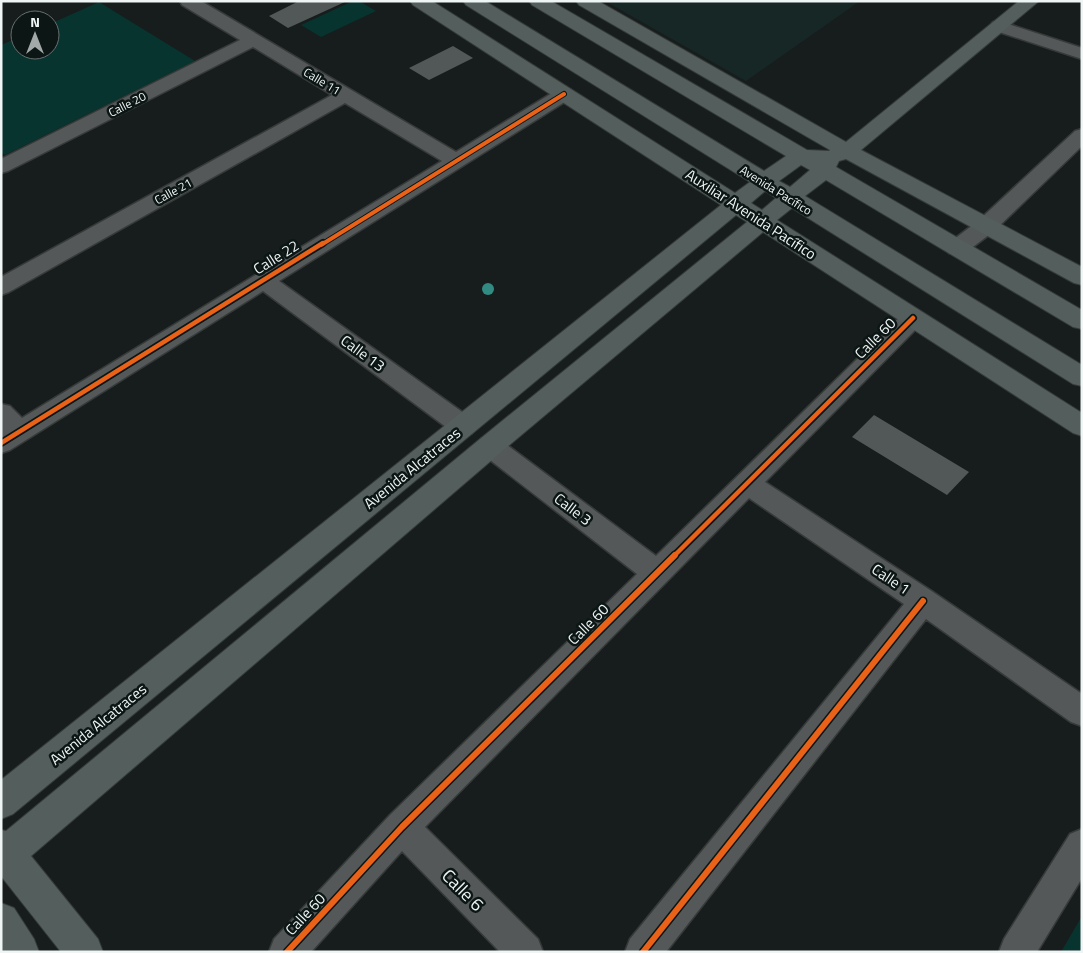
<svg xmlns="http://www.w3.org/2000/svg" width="1083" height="953" font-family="'Titillium Web',sans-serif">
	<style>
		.built { fill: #172726 }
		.green { fill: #083430 }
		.building { fill: #525857 }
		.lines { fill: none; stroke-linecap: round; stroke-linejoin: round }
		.minor-casing { stroke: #363a39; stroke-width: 3 }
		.major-casing { stroke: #363a39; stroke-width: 2 }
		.minor { fill: #545858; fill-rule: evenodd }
		.major { fill: #535e5d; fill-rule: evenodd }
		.cycleway-far2-casing { stroke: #0c1614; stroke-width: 6 }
		.cycleway-far1-casing { stroke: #0c1614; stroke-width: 8 }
		.cycleway-casing { stroke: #0c1614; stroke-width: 9 }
		.cycleway-far2 { stroke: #ea6118; stroke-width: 4 }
		.cycleway-far1 { stroke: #ea6118; stroke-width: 4.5 }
		.cycleway { stroke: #ea6118; stroke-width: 6 }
		.tree { fill: #318b82 }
		.labels { text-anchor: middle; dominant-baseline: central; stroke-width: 5; stroke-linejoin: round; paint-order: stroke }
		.far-street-label { font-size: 12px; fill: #eef5f4; stroke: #0c1614 }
		.street-label { font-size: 15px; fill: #eef5f4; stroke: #0c1614 }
		.near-street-label { font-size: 18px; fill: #eef5f4; stroke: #0c1614 }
	</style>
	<rect width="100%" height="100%" fill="#171d1c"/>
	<path class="built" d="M605 1H860L746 81Z"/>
	<path class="green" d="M353 1H359L376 11 321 37 301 25Z
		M99 2 195 61 5 155 1 152V45L20 37V50H50V24Z
		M1082 916V952H1061Z"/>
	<path class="building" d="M299 1H347L288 28 269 16Z
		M453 46 473 58 429 80 409 68Z
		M874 415 969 472 947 495 852 437Z"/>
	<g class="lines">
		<g class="minor-casing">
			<path id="minor" d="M180 1H201L456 152 557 90 564 88 571 90 573 94 571 98 279 281 472 419 476 426 472 433 463 436 454 433 263 291 10 450 1 453V404L10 406 22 418 442 161 345 103 9 292 1 295V277L332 95 253 47 8 171 1 173V159L240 40 182 5Z
				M999 21 1082 48V59L993 30 990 26 993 22Z
				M1082 129V146L994 231 965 253 957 255 949 253 946 248 949 243 978 221 1075 131Z
				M913 310 921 312 925 318 921 324 765 482 933 592 1082 694V726L1071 722 926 619 666 952H625L630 939 904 604 749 498 425 827 538 939 543 952H500L402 851 311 952H269L274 939 390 815 637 574 481 453 477 446 481 439 490 436 499 439 656 556 905 312Z
				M1082 829V878L1037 952H999L1004 939 1070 834Z"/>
		</g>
		<g class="major-casing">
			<path id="major" d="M410 1H432L735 193 750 182 466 5 463 1H485L764 171 786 156 532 5 529 1H551L807 150 829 151 830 150 579 5 576 1H598L846 142 1019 1H1039L861 150 1082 267V285L1074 283 846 159 839 161 836 167 1082 310V329L1073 327 826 180 805 196 1082 365V386L1073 384 792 208 777 220 1082 413V436L1073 433 763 232 500 453 31 856 98 939 103 952H61L1 876V830L6 831 480 439 747 222 736 215 13 814 1 819V780L721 205 413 5ZM801 165 810 170 790 187 779 181ZM765 191 776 198 762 210 751 203Z
				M1 903 14 908 34 939 39 952H1Z"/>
		</g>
		<use href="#minor" class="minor"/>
		<use href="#major" class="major"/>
		<g class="cycleway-far2-casing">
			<path id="cycleway-far2" d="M321 245 564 94"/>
		</g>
		<g class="cycleway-far1-casing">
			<path id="cycleway-far1" d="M1 443 323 243
				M674 556 913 318"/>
		</g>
		<g class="cycleway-casing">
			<path id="cycleway" d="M287 952 402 827 675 555
				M643 952 923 601"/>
		</g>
		<use href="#cycleway-far2" class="cycleway-far2"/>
		<use href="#cycleway-far1" class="cycleway-far1"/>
		<use href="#cycleway" class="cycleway"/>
	</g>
	<circle class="tree" cx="488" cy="289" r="6"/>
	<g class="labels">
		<g class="far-street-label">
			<text transform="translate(322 81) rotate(31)">Calle 11</text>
			<text transform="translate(127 104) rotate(-27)">Calle 20</text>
			<text transform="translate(776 190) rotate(32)">Avenida Pacífico</text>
			<text transform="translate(173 191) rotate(-29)">Calle 21</text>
		</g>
		<g class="street-label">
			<text transform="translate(751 214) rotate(33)">Auxiliar Avenida Pacífico</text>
			<text transform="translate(276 257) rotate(-32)">Calle 22</text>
			<text transform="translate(875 338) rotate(-45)">Calle 60</text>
			<text transform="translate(363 353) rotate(36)">Calle 13</text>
			<text transform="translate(412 468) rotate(-39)">Avenida Alcatraces</text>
			<text transform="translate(573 509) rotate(37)">Calle 3</text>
			<text transform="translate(891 579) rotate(34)">Calle 1</text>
			<text transform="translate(588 624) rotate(-45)">Calle 60</text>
			<text transform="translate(98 724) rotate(-39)">Avenida Alcatraces</text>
			<text transform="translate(305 914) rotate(-47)">Calle 60</text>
		</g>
		<g class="near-street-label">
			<text transform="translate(463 890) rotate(45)">Calle 6</text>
		</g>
	</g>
	<rect width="1083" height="953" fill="none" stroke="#eef5f4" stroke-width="5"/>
	<g transform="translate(35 35)"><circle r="24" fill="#0c1614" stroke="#666f6e"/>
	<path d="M0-4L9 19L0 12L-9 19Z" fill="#a3a9a8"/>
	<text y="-8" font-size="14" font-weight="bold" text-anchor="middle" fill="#eef5f4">N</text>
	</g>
</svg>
